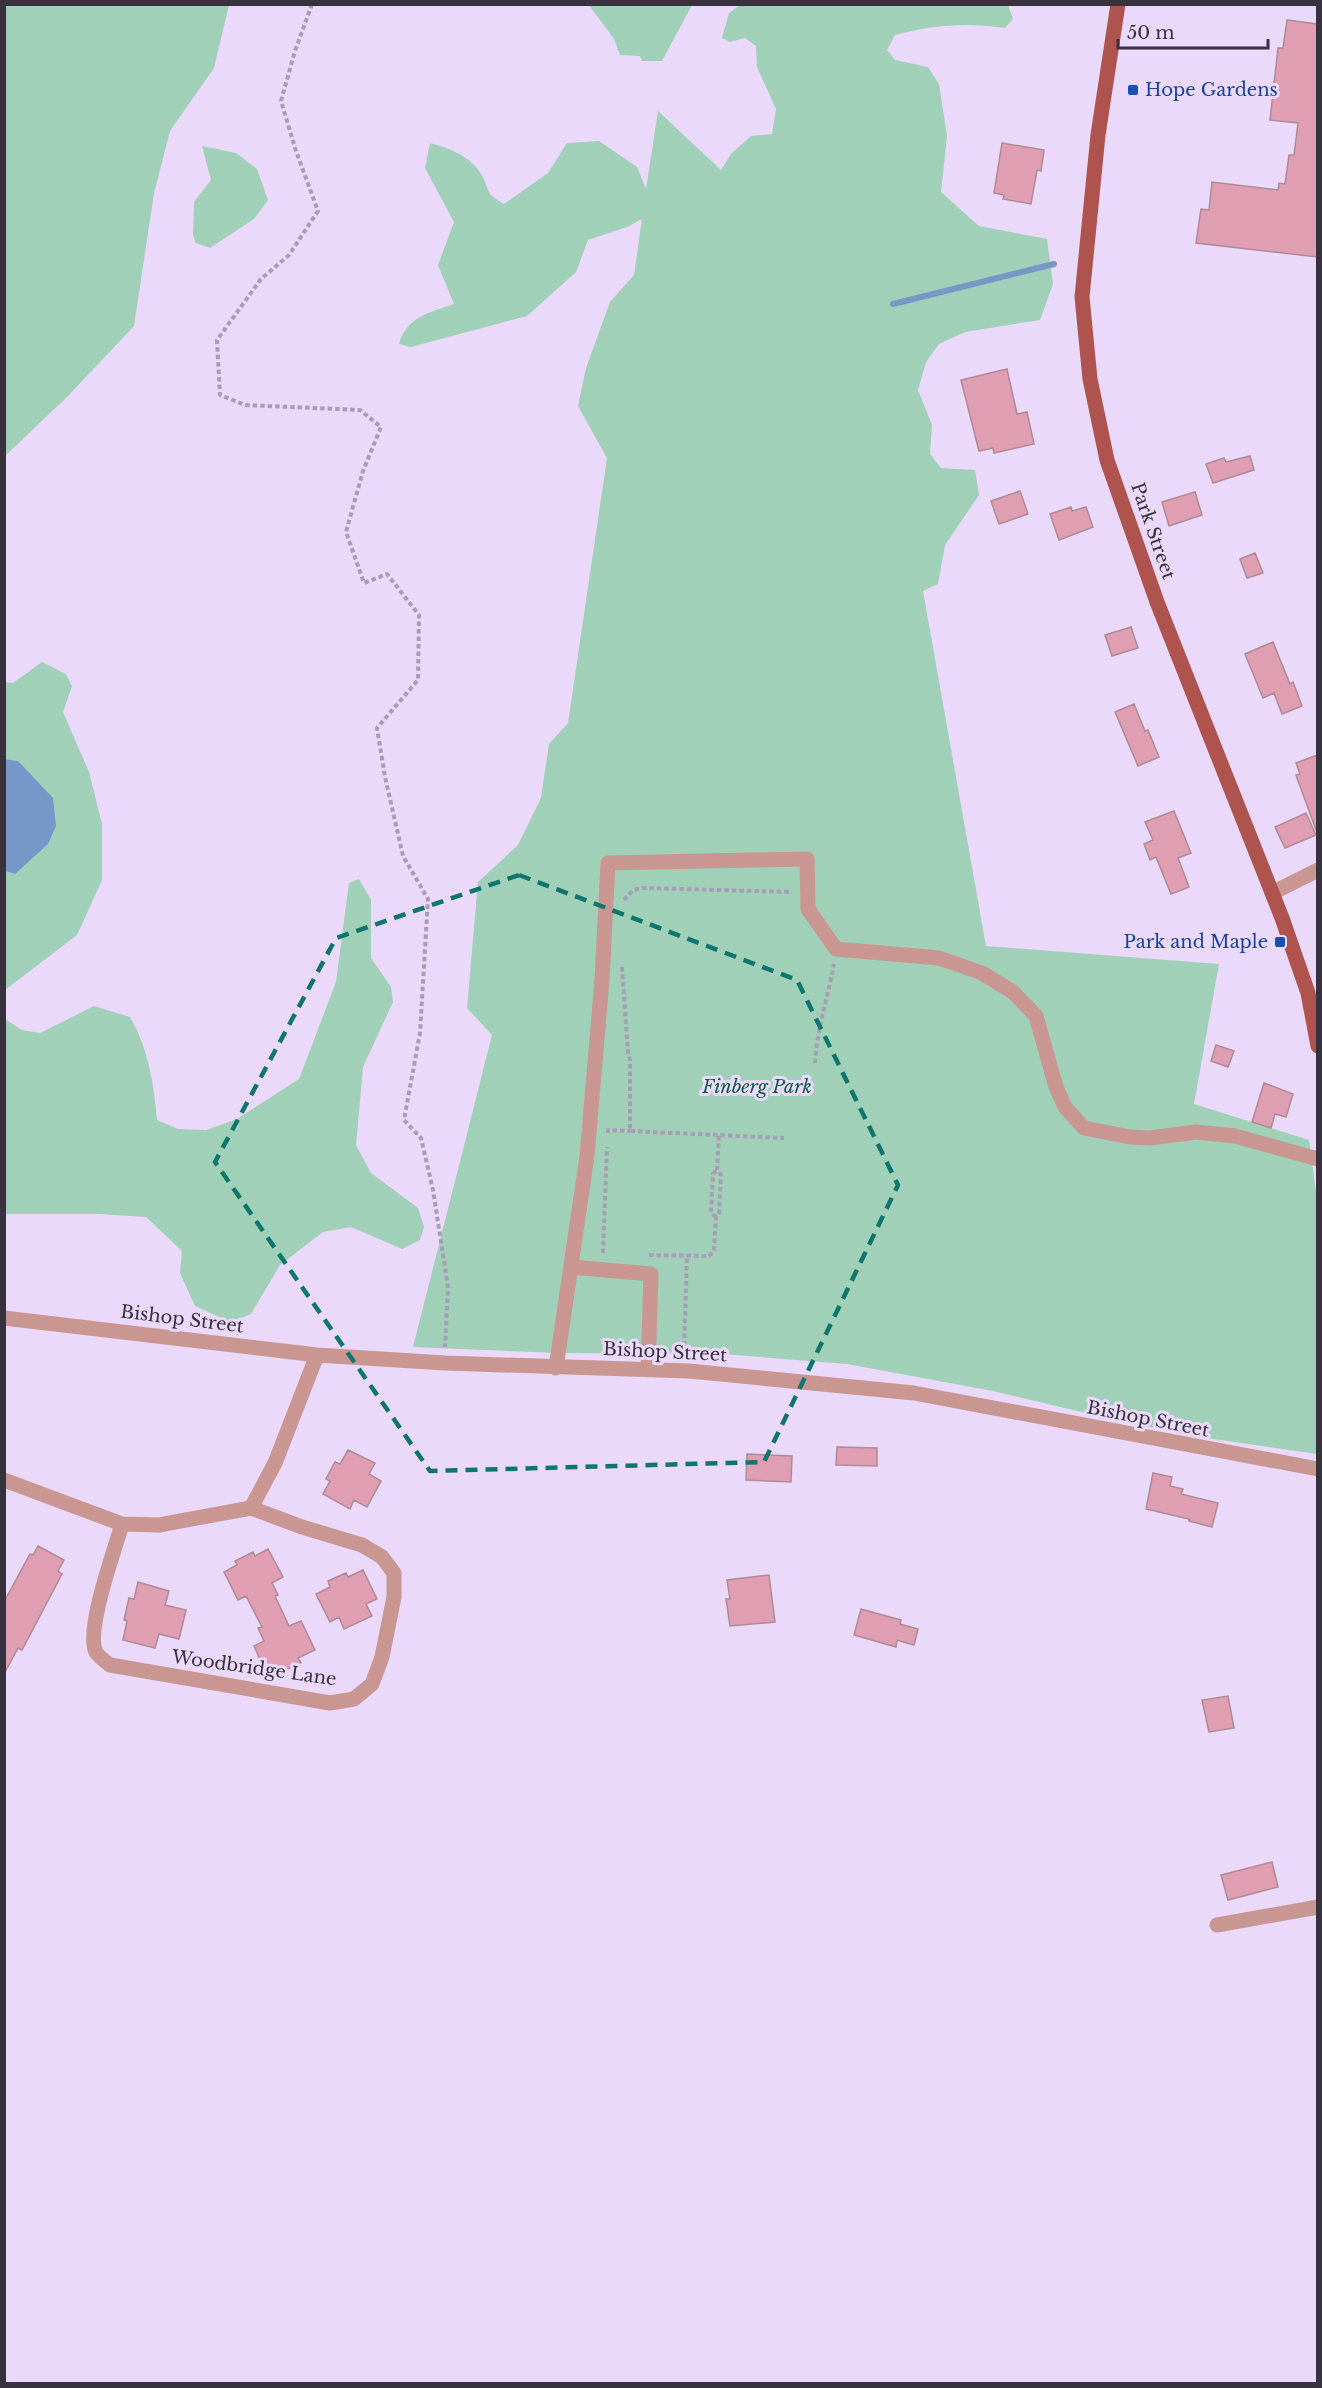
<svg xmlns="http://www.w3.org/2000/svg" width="1322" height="2388" font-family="'Libre Baskerville',serif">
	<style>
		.green { fill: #a0d0b7 }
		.water { fill: #7897c9 }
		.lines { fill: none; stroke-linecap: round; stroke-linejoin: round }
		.stream { stroke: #7897c9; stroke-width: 6 }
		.building { fill: #df9eb2; stroke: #af8a95; stroke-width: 1.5 }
		.path { stroke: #a99cb6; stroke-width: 4; stroke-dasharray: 4.5 3; stroke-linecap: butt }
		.minor { stroke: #ca9691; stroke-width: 15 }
		.major { stroke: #ae534e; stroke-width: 15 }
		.marked { fill: none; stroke: #0f766e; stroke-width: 4.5; stroke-dasharray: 12 8; stroke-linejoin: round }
		.transit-dot { fill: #1a4fb4; stroke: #ead9fa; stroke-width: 2 }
		.labels { text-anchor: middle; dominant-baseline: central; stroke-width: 6; stroke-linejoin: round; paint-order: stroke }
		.transit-label { font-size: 18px; fill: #164399; stroke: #ead9fa; text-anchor: start }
		.street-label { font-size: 18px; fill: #38323e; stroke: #ead9fa }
		.park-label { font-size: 18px; font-style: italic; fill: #0a5d3f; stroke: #ead9fa }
	</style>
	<rect width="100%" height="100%" fill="#ead9fa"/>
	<path class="green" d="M4 5H229L214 68 170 131 154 193 134 326 68 396 5 456Z
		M589 5H692L662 61H642L640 56 620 55 614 39Z
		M740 5H1008L1013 19 1005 28C966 22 933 25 895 35L887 50 895 60 928 67 939 84 947 136 941 192 979 226 1047 239 1053 284 1040 320 965 332 939 344 926 362 918 390 932 425 930 454 941 468 975 470 979 495 945 545 938 584 923 591 986 946 1219 964 1194 1104 1309 1140 1318 1206 1317 1454 1200 1437 1128 1423 993 1391 847 1364 722 1354 557 1353 413 1347 492 1035 467 1008 478 882 518 845 541 798 549 744 568 723 607 458 578 406 586 368 610 302 634 275 642 219 627 227 588 240 576 272 527 316 411 347 399 344C407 316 429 313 454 304L438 265 454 222 425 168 430 143C448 148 468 155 479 171 491 188 482 192 504 204L548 173 567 143 599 141 637 167 646 189 658 111 721 170 731 154 751 136 772 134 776 109 757 67 756 46 745 38 730 42 722 38 729 13Z
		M202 146 236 153 257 169 268 200 254 219 210 248 196 243 193 235 194 202 211 180Z
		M42 662 66 674 72 686 63 712 89 772 102 824V880L77 935 5 990V871L15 874 19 761 5 759V682L13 683Z
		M359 879 371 900V958L391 987 393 1002 363 1067 356 1145 371 1173 418 1208 424 1227 420 1240 402 1249 351 1227 323 1232 280 1265 251 1314 230 1322 195 1306 180 1273 182 1251 146 1217 100 1214H5V1019L22 1030 40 1033 94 1006 130 1017C148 1048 154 1084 157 1120L178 1129 206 1130 237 1119 299 1079 336 982 349 883Z"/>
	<path class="water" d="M5 759 18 761 53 798 56 826 48 844 15 874 5 871Z"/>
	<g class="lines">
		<path class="stream" d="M893 304 1054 264"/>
	</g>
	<path class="building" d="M1287 20 1317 24V257L1196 243 1201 209 1209 210 1212 182 1278 190 1279 183 1285 184 1289 155H1294L1298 123 1270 120 1278 48H1283Z
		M1002 143 1044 150 1041 171 1037 170 1031 204 1003 199 1004 195 994 193Z
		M1007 369 1017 414 1027 412 1034 444 994 453 993 448 979 451 961 380Z
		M1250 456 1254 470 1213 483 1206 464 1224 458 1226 462Z
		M1020 491 1028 514 999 524 991 501Z
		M1195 492 1202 515 1169 526 1162 502Z
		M1071 507 1072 511 1086 507 1093 527 1059 540 1050 514Z
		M1255 553 1263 573 1247 578 1240 559Z
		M1131 627 1138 648 1112 656 1105 635Z
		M1273 642 1290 684 1293 682 1302 706 1282 714 1274 693 1263 698 1245 654Z
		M1134 704 1145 731 1148 730 1159 757 1138 766 1115 712Z
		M1317 755V830H1316L1296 775 1300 774 1296 763Z
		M1174 811 1191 853 1178 858 1189 887 1171 894 1156 857 1150 860 1144 844 1153 840 1145 822Z
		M1306 813 1316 835 1285 848 1275 827Z
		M1216 1045 1234 1051 1228 1067 1211 1061Z
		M1264 1083 1293 1094 1286 1117 1275 1114 1271 1128 1252 1122Z
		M837 1447 877 1448V1466L836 1465Z
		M348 1450 375 1463 369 1474 381 1481 367 1507 354 1500 350 1509 323 1494 330 1481 326 1479 335 1462 340 1464Z
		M747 1454 792 1456 791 1482 746 1480Z
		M1153 1473 1172 1477 1170 1486 1183 1489 1181 1494 1218 1503 1212 1527 1189 1521V1519L1146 1509Z
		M38 1546 64 1560 58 1571 62 1574 22 1650 18 1648 4 1674V1602L30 1554 33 1555Z
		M268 1549 283 1577 272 1583 278 1595 275 1596 289 1626 301 1621 315 1650 298 1658 301 1663 283 1671 281 1666 266 1673 254 1646 264 1641 258 1628 262 1627 246 1596 238 1600 224 1572 237 1565 235 1561 253 1552 255 1556Z
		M363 1570 377 1599 366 1604 372 1616 344 1629 339 1617 330 1622 316 1594 330 1587 328 1581 346 1573 348 1577Z
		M769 1575 775 1622 730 1626 726 1599H730L727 1580Z
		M138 1582 169 1591 165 1605 186 1610 179 1639 159 1634 155 1648 123 1640 127 1621 124 1620 129 1598 134 1599Z
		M861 1609 901 1620 900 1624 918 1629 914 1645 897 1640 896 1647 854 1635Z
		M1228 1696 1234 1728 1209 1732 1202 1700Z
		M1272 1862 1278 1887 1228 1900 1221 1875Z"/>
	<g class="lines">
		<path class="path" d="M312 4 295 51 281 101 296 151 318 211 289 255 261 279 217 340 220 395 245 405 360 410 381 427 363 471 346 532 364 583 387 574 419 615 418 680 377 728 385 777 403 856 428 899 420 1033 404 1120 421 1138 433 1190 448 1287 445 1347
			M624 900 633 890 643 888 792 892
			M622 967 628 1052 630 1060V1131L784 1138
			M815 1063C817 1029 828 997 834 964
			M608 1133V1130L630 1131
			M716 1217 711 1213 713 1174 717 1170
			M603 1253 607 1147
			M649 1255 709 1256 714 1250 716 1217 719 1213 721 1175 717 1170 719 1135
			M684 1353 687 1255"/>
		<path class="minor" d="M1272 893 1318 870
			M571 1267 651 1274 648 1370
			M4 1318 317 1355 445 1363 689 1371 914 1393 1318 1469
			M556 1368 587 1156 602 980 608 863 807 859 808 909 836 949 939 958 982 973 1013 992 1036 1016 1056 1087 1065 1107 1084 1128 1130 1137 1150 1138 1196 1132 1235 1136 1318 1159
			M4 1480 122 1524 159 1525 251 1508 275 1463 317 1355
			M122 1524C115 1549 85 1631 96 1652 99 1657 106 1662 110 1665L330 1703 354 1699 372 1684 382 1657 394 1597V1573L382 1557 362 1545 302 1527 251 1508
			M1217 1925 1318 1907"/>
		<path class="major" d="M1118 4 1098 135 1082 297 1090 379 1107 460 1157 602 1282 918 1308 993 1318 1046"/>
	</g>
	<path class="marked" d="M519 875 797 980 898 1185 764 1462 430 1471 215 1162 336 938Z"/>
	<g class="transit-dot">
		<rect x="1127" y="84" width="12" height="12" rx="3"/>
		<rect x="1274" y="936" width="12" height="12" rx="3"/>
	</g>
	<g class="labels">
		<g class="transit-label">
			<text x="1145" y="90">Hope Gardens</text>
			<text x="1268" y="942" text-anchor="end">Park and Maple</text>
		</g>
		<g class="street-label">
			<text transform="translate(1153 531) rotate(71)">Park Street</text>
			<text transform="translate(182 1319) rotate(7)">Bishop Street</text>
			<text transform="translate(665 1352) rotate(3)">Bishop Street</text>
			<text transform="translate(1148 1419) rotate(11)">Bishop Street</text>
			<text transform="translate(254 1668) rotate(8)">Woodbridge Lane</text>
		</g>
		<g class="park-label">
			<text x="757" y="1087">Finberg Park</text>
		</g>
	</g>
	<rect width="1322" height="2388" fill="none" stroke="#38323e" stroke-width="12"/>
	<path d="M1118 39v9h150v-9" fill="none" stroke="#38323e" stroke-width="3"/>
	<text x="1127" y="39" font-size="18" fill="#38323e" stroke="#ead9fa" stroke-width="4.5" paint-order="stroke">50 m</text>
</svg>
